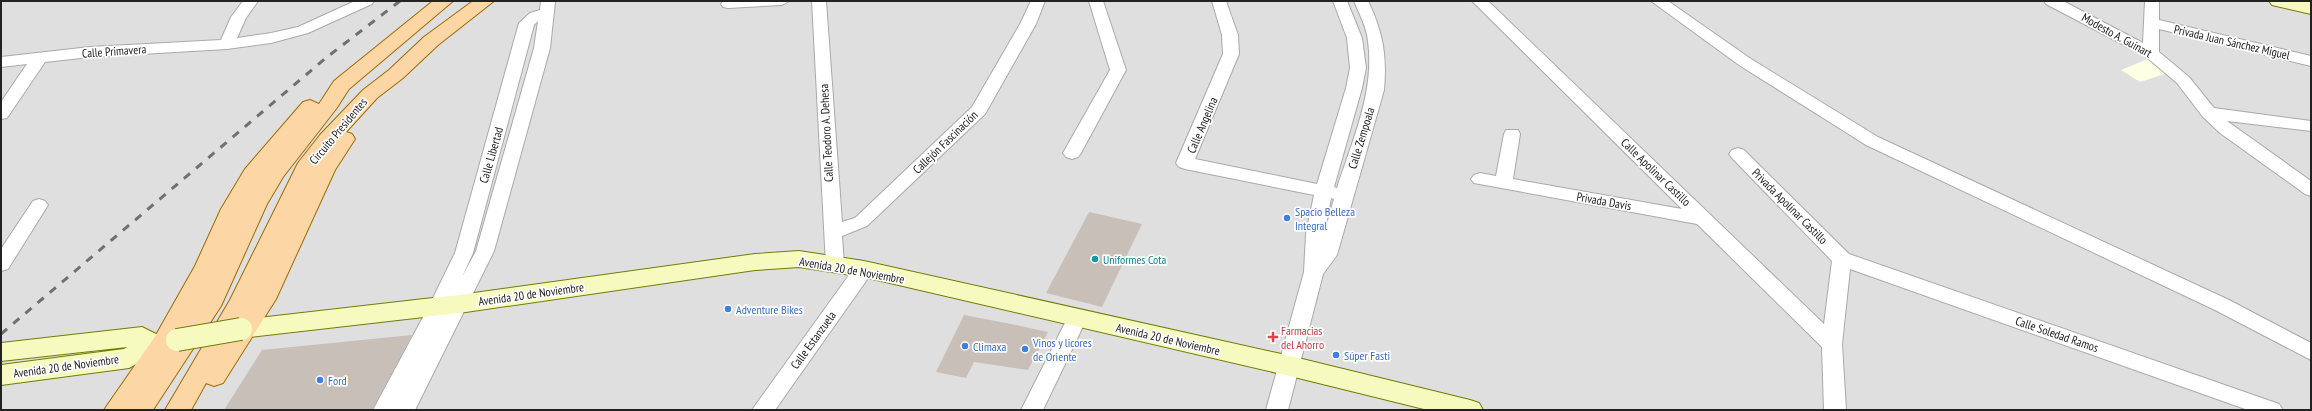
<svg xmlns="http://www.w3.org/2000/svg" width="2312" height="411" font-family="'PT Sans Narrow',sans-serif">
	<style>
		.residential { fill: #e0dfdf }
		.education { fill: #ffffe5 }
		.building { fill: #c7bfb8 }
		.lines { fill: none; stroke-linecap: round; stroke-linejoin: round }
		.street-casing { stroke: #a9a9a9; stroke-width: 2 }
		.secondary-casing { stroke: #707d05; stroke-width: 2 }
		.primary-casing { stroke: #a06b00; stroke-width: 2 }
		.street { fill: #fff; fill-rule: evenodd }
		.secondary { fill: #f7fabf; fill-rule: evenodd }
		.primary { fill: #fcd6a4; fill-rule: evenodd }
		.rail { stroke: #707070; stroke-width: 3; stroke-dasharray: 8 8; stroke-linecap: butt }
		.secondary-bridge-casing { stroke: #707d05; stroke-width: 24; stroke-linecap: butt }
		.secondary-bridge { stroke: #f7fabf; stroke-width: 22 }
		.shop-dot { fill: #3f7fe0; stroke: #fff; stroke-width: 1.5 }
		.culture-dot { fill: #0f9aa8; stroke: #fff; stroke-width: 1.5 }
		.health-dot { fill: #e0444e; stroke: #fff; stroke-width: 1.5 }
		.labels { text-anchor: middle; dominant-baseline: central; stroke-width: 3.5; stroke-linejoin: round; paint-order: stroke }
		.street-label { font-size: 12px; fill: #222; stroke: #fff }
		.shop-label { font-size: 12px; fill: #366cbe; stroke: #fff; text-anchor: start }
		.culture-label { font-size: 12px; fill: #0d838f; stroke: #fff; text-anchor: start }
		.health-label { font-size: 12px; fill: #be3a42; stroke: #fff; text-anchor: start }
	</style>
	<rect width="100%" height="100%" fill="#f2efe9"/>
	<path class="residential" d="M1 1H2311V410H1Z"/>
	<path class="education" d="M2148 59 2171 72 2140 82 2121 70Z"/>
	<path class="building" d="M1089 212 1142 224 1102 307 1046 293Z
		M964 315 1011 324 1048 332 1028 370 974 362 966 378 936 372Z
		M412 335 372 410H224L262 350Z"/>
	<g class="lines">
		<g class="street-casing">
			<path id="street" d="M243 1H258L246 18 237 38 271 33 298 27 355 1H374L372 4 308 33 271 43 227 49 90 57 45 62 7 118 1 119V102L27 64 1 67V57L90 47 221 40 231 17Z
				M541 1 555 2 550 48 494 251 415 410H373L429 306 455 253 519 23 530 13 540 10ZM538 21 534 48 476 251 462 277 473 253 534 25Z
				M723 1H789L782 5 728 8 723 7 721 4Z
				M812 1H826L842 222 855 218 972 107 1020 24 1031 1H1045L1036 24 985 114 867 226 842 236 844 265 842 270 835 272 828 270 826 265Z
				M1089 1H1103L1126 70 1081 153 1078 157 1072 159 1066 157 1063 153 1110 70Z
				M1212 1H1226L1238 35 1239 54 1195 159 1317 184 1346 88 1350 68 1347 38 1333 1H1347L1362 38 1366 68 1362 88 1334 187 1337 188C1352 141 1375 92 1368 41 1367 28 1359 13 1354 1H1368C1383 32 1387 55 1384 90L1337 255 1323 274 1288 410H1266L1304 272 1306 234 1314 195 1185 169 1179 167 1176 163 1223 54 1222 35ZM1331 198 1334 199 1325 231Z
				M1472 1H1488L1824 324 1832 261 1732 158 1729 154 1732 150 1738 148 1744 150 1849 254 2279 404 2283 410H2248L1850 269 1842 344 1846 410H1824L1822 347 1697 224 1474 183 1471 179 1474 175 1480 173 1496 176 1504 134 1506 130H1518L1520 134 1513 179 1682 209Z
				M1651 1H1668L1751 59 1878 137 2229 300 2311 343V360L2215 310 1866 145 1739 65Z
				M2044 1H2063L2143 43 2145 1H2159V20L2311 56V66L2159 29V52L2189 77 2214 108 2311 121V131L2227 121 2311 181V196L2305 194 2220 133 2203 117 2177 83 2145 56 2046 4Z
				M39 199 45 201 48 205 8 269 1 271V249L33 201Z
				M864 262 871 264 873 269 871 274 775 410H752L857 264Z
				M1077 311 1084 313 1087 318 1043 410H1021L1070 313Z"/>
		</g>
		<g class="secondary-casing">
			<path id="secondary" d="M2269 1 2311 2V14L2272 5Z
				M799 251 864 261 1290 356 1470 400 1479 403 1483 410H1428L1290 376 864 277 799 267 755 270 459 313 241 338 232 335 229 329 232 323 241 320 459 295 755 254Z
				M142 327 156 334 177 331 186 333 189 340 186 347 158 352 129 368 1 385V365L124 349 127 347 1 361V343Z"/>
		</g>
		<g class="primary-casing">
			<path id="primary" d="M433 1H453L349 89 336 109 283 177 267 204 221 306 153 410H104L156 335 195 266 221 209 245 169 303 102 310 100 319 104 334 81Z
				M473 1H494L438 45 403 78 377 98 346 132 352 134 355 139 335 170 276 299 223 383 214 386 206 383 191 410H165L230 300 298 163 320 135 363 90 389 70 424 37Z"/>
		</g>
		<use href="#street" class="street"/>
		<use href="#secondary" class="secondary"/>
		<use href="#primary" class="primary"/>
		<path class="rail" d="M1 334 327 57 400 1"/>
		<g class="secondary-bridge-casing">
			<path id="secondary-bridge" d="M177 340 241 329"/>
		</g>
		<use href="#secondary-bridge" class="secondary-bridge"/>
	</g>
	<g class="shop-dot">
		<circle cx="1287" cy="218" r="4"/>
		<circle cx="728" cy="309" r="4"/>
		<circle cx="965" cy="346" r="4"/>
		<circle cx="1025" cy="349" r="4"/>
		<circle cx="1336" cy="355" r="4"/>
		<circle cx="320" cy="380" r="4"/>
	</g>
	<circle class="culture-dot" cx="1095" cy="259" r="4"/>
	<path class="health-dot" d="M1271 331h4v4h4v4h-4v4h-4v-4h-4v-4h4z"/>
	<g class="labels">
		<g class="street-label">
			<text transform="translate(2117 35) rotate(29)">Modesto A. Guinart</text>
			<text transform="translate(2232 42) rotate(13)">Privada Juan Sánchez Miguel</text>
			<text transform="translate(114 51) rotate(-4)">Calle Primavera</text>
			<text transform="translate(1202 125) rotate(-67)">Calle Angelina</text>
			<text transform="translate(338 131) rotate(-50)">Circuito Presidentes</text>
			<text transform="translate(826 133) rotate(-93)">Calle Teodoro A. Dehesa</text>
			<text transform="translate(1361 138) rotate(-73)">Calle Zempoala</text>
			<text transform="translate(945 142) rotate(-44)">Callejón Fascinación</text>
			<text transform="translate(491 155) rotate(-74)">Calle Libertad</text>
			<text transform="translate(1656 172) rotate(44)">Calle Apolinar Castillo</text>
			<text transform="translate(1604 201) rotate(10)">Privada Davis</text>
			<text transform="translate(1790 206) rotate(45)">Privada Apolinar Castillo</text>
			<text transform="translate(852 270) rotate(10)">Avenida 20 de Noviembre</text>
			<text transform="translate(531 294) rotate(-8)">Avenida 20 de Noviembre</text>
			<text transform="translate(2057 334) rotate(19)">Calle Soledad Ramos</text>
			<text transform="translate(1168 339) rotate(13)">Avenida 20 de Noviembre</text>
			<text transform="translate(813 340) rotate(-54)">Calle Estanzuela</text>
			<text transform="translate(66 366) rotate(-8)">Avenida 20 de Noviembre</text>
		</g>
		<g class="shop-label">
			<text x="1295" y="211">Spacio Belleza<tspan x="1295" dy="14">Integral</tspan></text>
			<text x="736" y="309">Adventure Bikes</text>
			<text x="1033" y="342">Vinos y licores<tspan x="1033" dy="14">de Oriente</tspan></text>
			<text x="973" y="346">Climaxa</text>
			<text x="1344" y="355">Súper Fasti</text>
			<text x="328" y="380">Ford</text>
		</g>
		<g class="culture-label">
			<text x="1103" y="259">Uniformes Cota</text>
		</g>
		<g class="health-label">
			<text x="1281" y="330">Farmacias<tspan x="1281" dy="14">del Ahorro</tspan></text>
		</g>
	</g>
	<rect width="2312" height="411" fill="none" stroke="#222222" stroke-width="4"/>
</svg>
